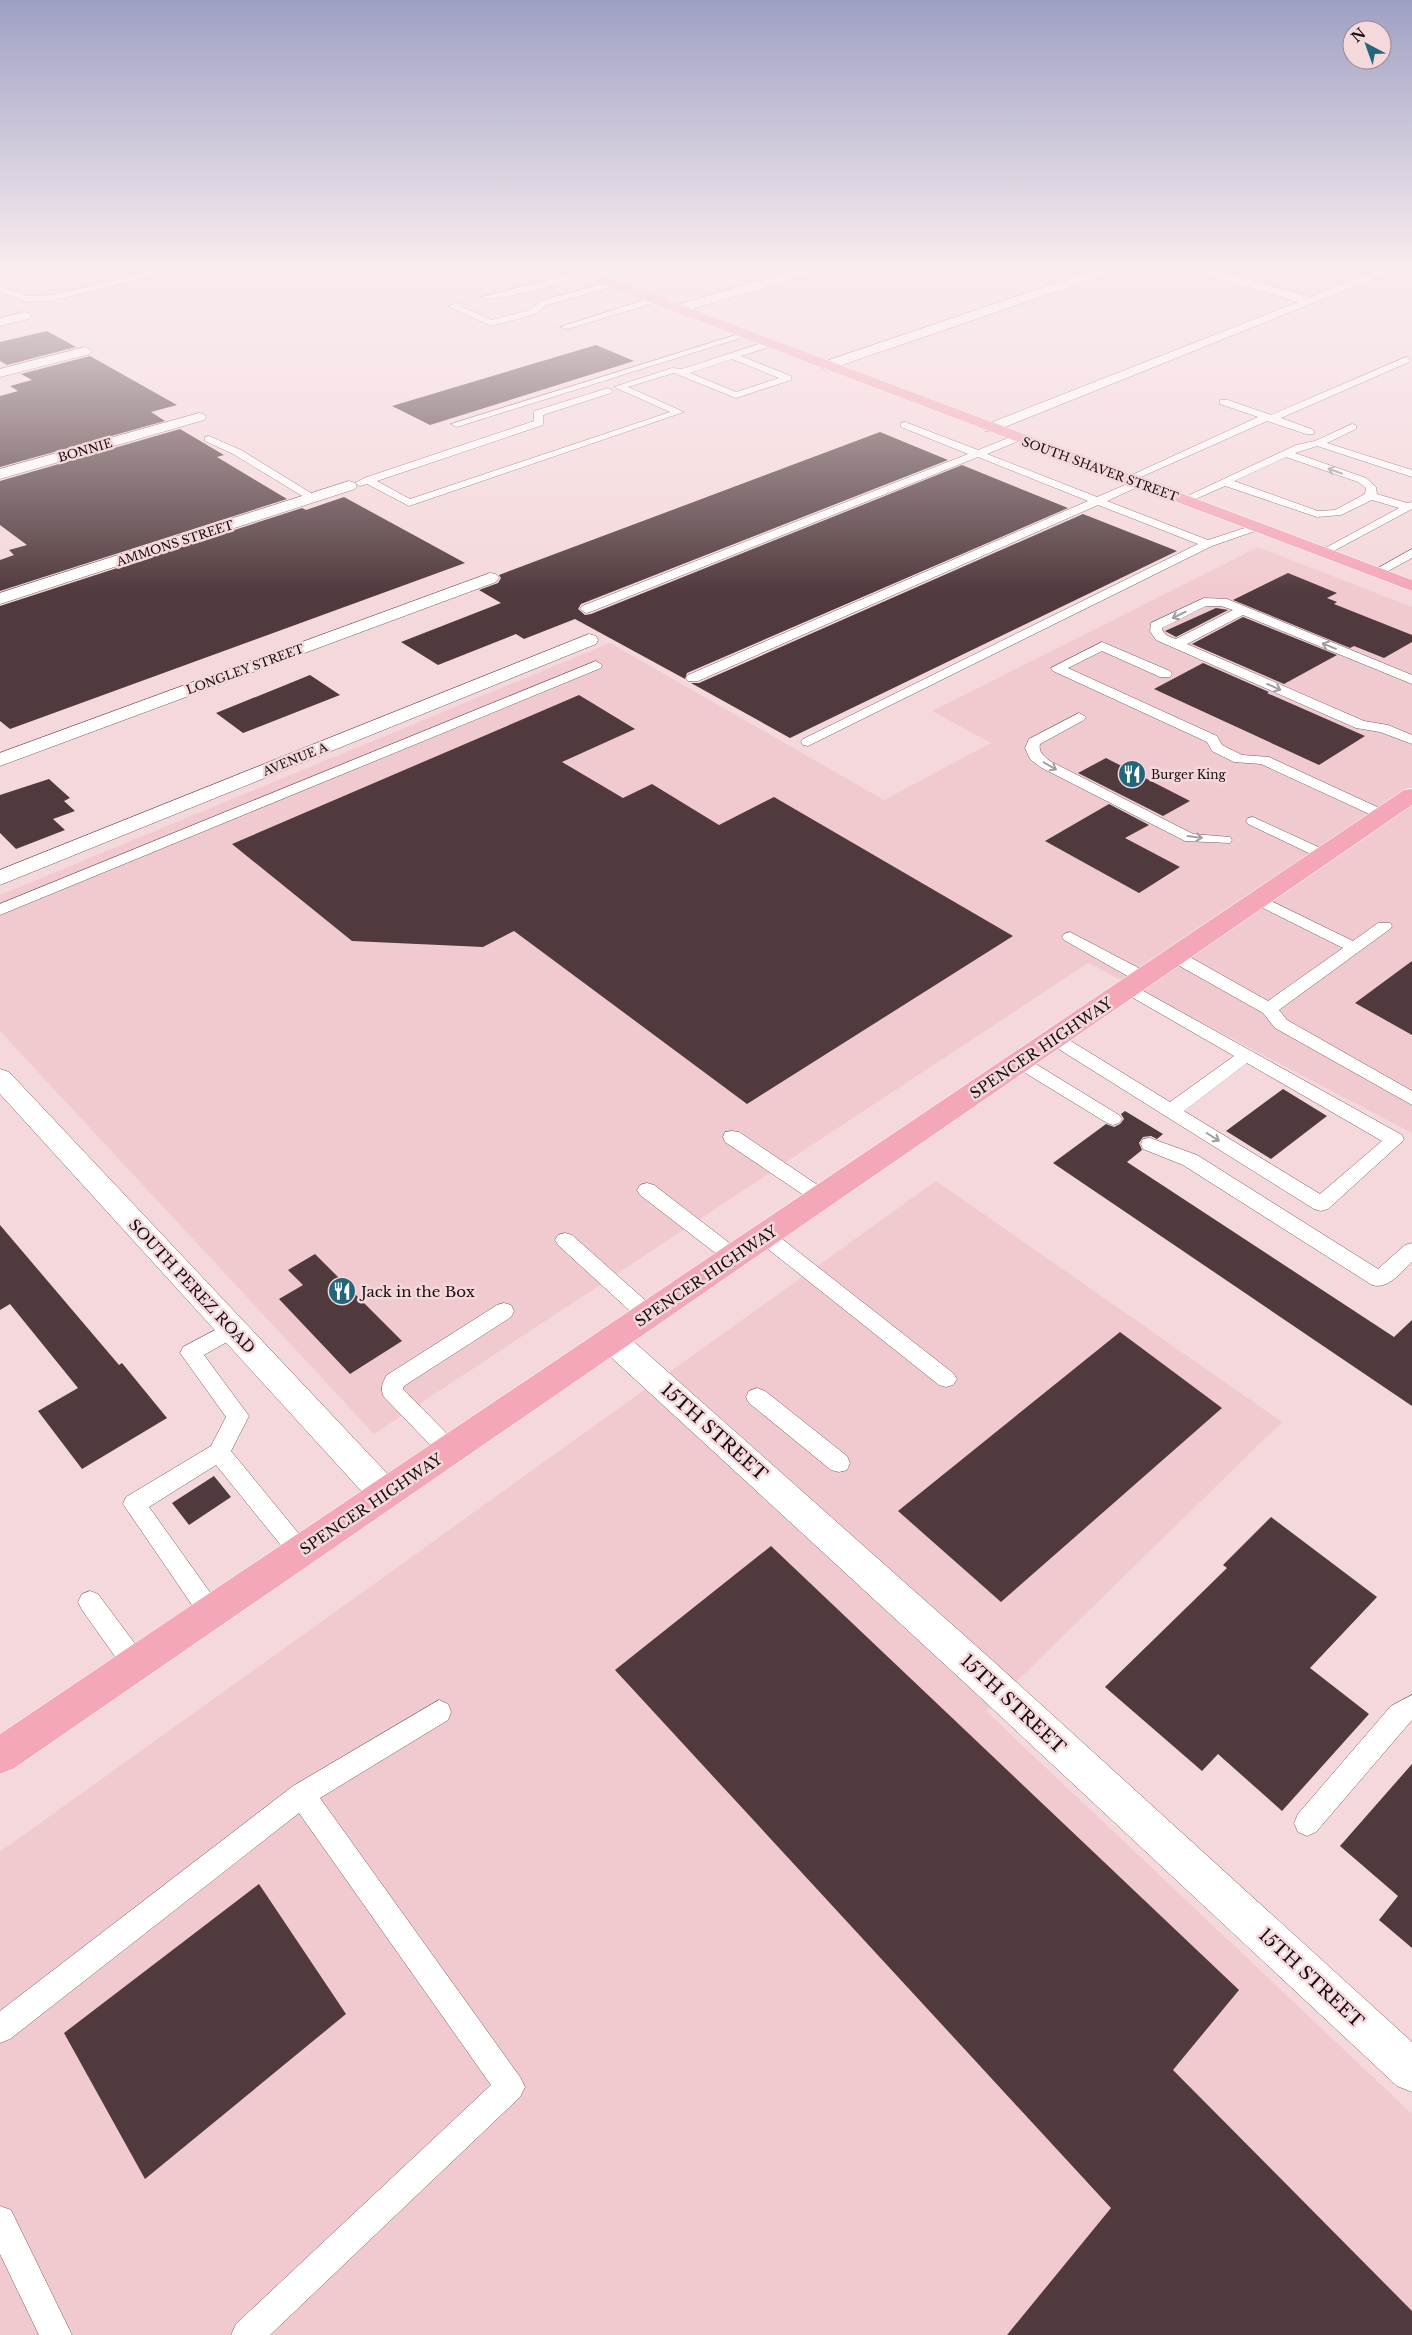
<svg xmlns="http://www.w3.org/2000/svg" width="1412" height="2335" font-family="'Libre Baskerville',serif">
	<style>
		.built { fill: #f1cacf }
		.building { fill: #513a3d }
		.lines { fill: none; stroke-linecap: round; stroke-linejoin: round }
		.service-casing { stroke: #795f63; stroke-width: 1 }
		.minor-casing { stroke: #795f63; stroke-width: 1 }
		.tertiary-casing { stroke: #795f63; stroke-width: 1 }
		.primary-casing { stroke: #fff; stroke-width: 1 }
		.service { fill: #fff; fill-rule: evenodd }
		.minor { fill: #fff; fill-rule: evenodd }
		.tertiary { fill: #fff; fill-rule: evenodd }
		.primary { fill: #f4a7b7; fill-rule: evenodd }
		.oneway { stroke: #a29e9f }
		.labels { text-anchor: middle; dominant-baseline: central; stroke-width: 5; stroke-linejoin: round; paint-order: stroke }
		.far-street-label { font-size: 12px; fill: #170d0f; stroke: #f5d8db }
		.far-poi-label { font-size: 12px; fill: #170d0f; stroke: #f5d8db; text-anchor: start }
		.street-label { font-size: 15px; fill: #170d0f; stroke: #f5d8db }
		.poi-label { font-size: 15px; fill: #170d0f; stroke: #f5d8db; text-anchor: start }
		.near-street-label { font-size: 18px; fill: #170d0f; stroke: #f5d8db }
	</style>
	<rect width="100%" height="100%" fill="#f5d8db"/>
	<path class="built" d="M1258 547 1412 607V1133L1088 963 374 1434 0 1031V895L610 643 884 800 991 743 932 711Z
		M936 1181 1282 1422 986 1711 1412 2114V2335H0V1852Z"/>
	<path class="building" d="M47 331 76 347 7 365 0 361V342Z
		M596 345 634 361 430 425 392 406Z
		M90 356 177 405 151 412 165 421 0 467V396L18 391 10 386 32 380 21 374Z
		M180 429 224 455 217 457 287 499 0 591V560L14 555 9 550 27 545 0 525V481Z
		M880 432 948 460 581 604 578 609 585 615 591 614 962 465 1068 508 687 673 685 679 575 619 524 639 516 634 438 665 401 642 501 603 479 590 498 583 501 578 499 575Z
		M344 497 465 563 10 729 0 721V606L302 508 306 510Z
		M1083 514 1177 551 790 738 691 683H699Z
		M1288 573 1337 593 1327 598 1337 602 1334 604 1412 635V642L1384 658 1354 646 1350 648 1233 600Z
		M1216 608 1228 610 1176 637 1165 631Z
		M1243 617 1337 655 1284 684 1192 644Z
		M1203 663 1269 692 1267 693 1365 736 1319 765 1154 689Z
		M310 675 340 695 243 733 216 713Z
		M579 695 635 729 562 762 623 798 652 784 719 825 774 797 1013 936 747 1104 514 931 483 947 352 941 232 844Z
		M1106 758 1190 801 1163 816 1078 773Z
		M49 779 70 798 64 801 75 811 53 819 65 830 16 849 0 833V795Z
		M1109 804 1149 825 1125 838 1180 867 1139 893 1045 841Z
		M1412 961V1035L1355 1003Z
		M1283 1089 1327 1116 1271 1159 1226 1131Z
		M1125 1111 1163 1134 1157 1139 1151 1136 1143 1137 1139 1143 1142 1150 1127 1162 1394 1337 1412 1320V1406L1053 1163 1106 1124 1114 1127 1120 1124 1124 1119 1121 1114Z
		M0 1225 119 1365 122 1363 167 1418 82 1469 38 1411 78 1388 10 1304 0 1310Z
		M315 1254 402 1341 350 1374 279 1299 303 1285 288 1270Z
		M1120 1332 1222 1408 1001 1602 898 1511Z
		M214 1476 231 1497 189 1525 172 1503Z
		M1271 1517 1377 1597 1310 1668 1369 1714 1282 1811 1218 1754 1202 1771 1105 1687 1227 1568 1223 1565Z
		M771 1546 1239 1990 1173 2070 1412 2311V2335H1007L1111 2208 615 1670Z
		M1412 1764V1948L1379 1920 1398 1896 1340 1846Z
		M259 1884 346 2014 145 2179 64 2033Z"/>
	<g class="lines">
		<g class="service-casing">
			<path id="service" d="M89 266H120L101 273Z
				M175 266H190L52 301 26 302 0 292V286L27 296 52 295Z
				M624 266H638L594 280 590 277Z
				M584 271 587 272V276C570 280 492 305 481 297Z
				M613 281 617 284 616 286 546 305 536 314 491 326 448 306 462 302 463 304 460 306 492 320 530 310 540 301Z
				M654 297 658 300 657 302 568 329 560 327Z
				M742 333 750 335 460 426 456 427 451 424Z
				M769 341 774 344 772 346 741 356 791 376V380L736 398 674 373 628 387 684 412 409 506 367 484 360 486 355 483 364 478 534 421V411L608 388 613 391 611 393 543 415V425L377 481 410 499 670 412 614 387 672 368 682 369ZM732 359 779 378 736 392 690 373Z
				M1406 357 1411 360 1409 362 1281 418 1314 430V434H1306L1267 421 1132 481 1128 482 1123 479 1258 417 1220 404V400H1228L1271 415Z
				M905 422 978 450 1013 436H1021V440L987 454 1097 497 1134 481H1142V485L1107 501 1208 540 1257 524 1263 527 1261 529 1212 546 808 746 803 745 801 742 803 739 1198 544 1098 505 698 681H688L686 678 688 675 1088 501 978 457 590 612 586 613 580 609 582 606 968 454 901 427V423Z
				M1352 424 1356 425V429L1327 443 1412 470V477L1317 446 1295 453 1366 478 1376 487 1377 494 1407 503 1412 502V509L1328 554 1324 556 1318 552 1399 508 1372 500 1341 515 1317 517 1225 486 1189 502 1185 503 1179 500 1296 445 1315 441ZM1286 457 1358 482 1366 488 1365 494 1335 510 1318 511 1234 481Z
				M209 436 241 450 319 498 317 500H309L233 454 205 441V437Z
				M1412 549V558L1381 575H1373L1371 572Z
				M1204 598 1227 599 1412 675V684L1243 615 1187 644 1364 721 1388 725 1412 735V744L1380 732 1356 728 1156 640 1150 631 1151 623ZM1206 606H1221L1233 610 1176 639C1170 637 1163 635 1162 628Z
				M1102 642 1170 671 1172 674 1170 677H1160L1102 651 1068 668 1217 736 1222 745 1242 755 1269 757 1388 812 1390 815 1388 818H1378L1261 764 1234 762 1212 751 1207 742 1053 671 1051 668Z
				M596 661 602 665 601 668 0 915V904Z
				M1079 713 1086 717 1084 720 1040 744C1038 752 1044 756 1050 761L1193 834 1230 837 1232 840 1230 843 1185 841 1040 767 1030 759 1025 748 1029 739Z
				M1253 817 1329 852 1332 855 1329 858H1319L1248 824 1246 821 1248 818Z
				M1259 895 1353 941 1378 923H1390L1392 926 1390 929 1279 1010 1287 1020 1412 1091V1105L1275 1028 1263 1013 1169 960 1167 956 1169 952H1181L1268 1001 1343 948 1253 903 1251 900 1253 897Z
				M1070 932 1150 974 1152 978 1150 982H1138L1064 940 1062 937 1064 934Z
				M1129 983 1402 1135 1404 1140 1328 1209 1321 1211 1314 1209 1049 1043 1046 1039 1049 1035 1055 1033 1061 1035 1170 1102 1234 1056 1123 992 1121 988 1123 984ZM1247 1063 1382 1141 1320 1194 1184 1111Z
				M1020 1056 1026 1058 1119 1115 1122 1119 1119 1123 1113 1125 1107 1123 1014 1066 1011 1062 1014 1058Z
				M732 1131 739 1132 828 1192 831 1197 828 1202 821 1204 814 1202 725 1142 723 1137 725 1132Z
				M1150 1138 1197 1155 1378 1269 1405 1245 1412 1243V1262C1401 1272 1388 1290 1372 1285L1183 1165 1143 1149 1141 1144 1143 1139Z
				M647 1183 654 1185 741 1252 744 1257 741 1262 734 1264 727 1262 640 1195 637 1190 640 1185Z
				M765 1229 772 1231 953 1373 957 1379 953 1385 946 1387 939 1385 758 1241 755 1236 758 1231Z
				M565 1233 572 1235 655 1309 658 1315 655 1321 648 1323 641 1321 558 1245 555 1240 558 1235Z
				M504 1303 511 1305 514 1311 511 1317 404 1386 403 1389 457 1444 460 1450 457 1456 449 1459 441 1456 384 1397C380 1389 382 1383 387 1375L497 1305Z
				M232 1321 239 1323 242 1329 239 1335 204 1355 249 1416 231 1451 308 1545 312 1552 308 1559 300 1562 292 1559 216 1465 149 1507 219 1605 223 1613 219 1621 211 1624 203 1621 123 1504 126 1497 211 1446 226 1417 180 1353 183 1347Z
				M757 1388 765 1391 847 1456 850 1463 847 1470 839 1472 831 1470 749 1403 746 1397 749 1391Z
				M90 1591 98 1594 144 1656 147 1664 144 1672 135 1675 126 1672 82 1610 78 1602 82 1594Z
				M1412 1695V1720L1316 1832 1307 1836 1298 1832 1294 1823 1298 1814 1391 1706Z
				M439 1700 448 1704 451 1712 448 1720 320 1798 520 2077 525 2087 520 2097 270 2335H231L236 2324 491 2085 299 1813 10 2039 0 2043V2011L293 1786Z
				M0 2206 11 2210 72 2335H39L0 2254Z"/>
		</g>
		<g class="minor-casing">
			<path id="minor" d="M808 266H828L826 269 683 312 678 313 671 309 673 306Z
				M1106 266H1125L1123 269 830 369 825 370 818 366 820 363Z
				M1183 266H1203L1310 297 1388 266H1405L995 431H985L982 428 985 425 1298 302 1185 269Z
				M24 312 29 313 31 316 29 319 0 326V318Z
				M85 347 92 351 90 354 0 377V369Z
				M199 413 204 414 206 417 204 420 0 479V469Z
				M349 481 355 483 357 486 355 489 0 604V593Z
				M490 573 496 574 499 578 496 582 0 766V753Z
				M589 634 596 636 598 640 596 644 0 885V870Z
				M612 1328 623 1332 992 1660 1412 2042V2092L1397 2086 966 1684 601 1348 597 1340 601 1332Z"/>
		</g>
		<g class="tertiary-casing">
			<path id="tertiary" d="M0 1069 9 1072 397 1484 401 1494 397 1504 385 1508 373 1504 0 1094Z"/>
		</g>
		<g class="primary-casing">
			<path id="primary" d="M559 266H577L1412 580V591L561 269Z
				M1412 789V805L13 1769 0 1774V1734L1404 790Z"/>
		</g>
		<use href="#service" class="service"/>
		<use href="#minor" class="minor"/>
		<use href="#tertiary" class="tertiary"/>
		<use href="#primary" class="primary"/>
	</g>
	<defs><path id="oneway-shaft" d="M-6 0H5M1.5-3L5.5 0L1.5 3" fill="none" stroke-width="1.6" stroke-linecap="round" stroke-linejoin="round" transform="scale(1.25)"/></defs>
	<g class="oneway">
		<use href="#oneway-shaft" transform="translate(1335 471) rotate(-161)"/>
		<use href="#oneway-shaft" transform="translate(1179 615) rotate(154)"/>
		<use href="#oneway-shaft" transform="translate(1329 646) rotate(-158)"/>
		<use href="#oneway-shaft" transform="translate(1274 687) rotate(24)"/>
		<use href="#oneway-shaft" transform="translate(1050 766) rotate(30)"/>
		<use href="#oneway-shaft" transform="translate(1195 837) rotate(8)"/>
		<use href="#oneway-shaft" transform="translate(1213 1137) rotate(32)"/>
	</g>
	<linearGradient id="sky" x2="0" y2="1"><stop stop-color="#9ea0c4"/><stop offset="0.45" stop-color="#faedef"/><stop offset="1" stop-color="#faedef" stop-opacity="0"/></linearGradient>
	<rect width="1412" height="593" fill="url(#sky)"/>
	<defs>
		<g id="restaurant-disc" transform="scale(1.4375)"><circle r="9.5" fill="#236679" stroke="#f5d8db"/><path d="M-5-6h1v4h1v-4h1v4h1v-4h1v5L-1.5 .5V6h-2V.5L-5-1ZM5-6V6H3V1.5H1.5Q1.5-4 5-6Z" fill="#fff"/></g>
	</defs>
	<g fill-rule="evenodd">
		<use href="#restaurant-disc" x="1132" y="774"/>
		<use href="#restaurant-disc" x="342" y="1291"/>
	</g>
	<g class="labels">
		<g class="far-street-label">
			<text transform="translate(85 450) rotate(-16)">BONNIE</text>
			<text transform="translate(1100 469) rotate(20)">SOUTH SHAVER STREET</text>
			<text transform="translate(175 543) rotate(-18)">AMMONS STREET</text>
			<text transform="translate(245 669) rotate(-20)">LONGLEY STREET</text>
			<text transform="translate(295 759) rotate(-22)">AVENUE A</text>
		</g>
		<g class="far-poi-label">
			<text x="1151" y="774">Burger King</text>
		</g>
		<g class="street-label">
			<text transform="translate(1041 1048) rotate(-34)">SPENCER HIGHWAY</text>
			<text transform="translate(706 1276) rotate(-34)">SPENCER HIGHWAY</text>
			<text transform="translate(192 1286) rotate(47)">SOUTH PEREZ ROAD</text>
			<text transform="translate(371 1504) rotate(-34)">SPENCER HIGHWAY</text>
		</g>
		<g class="poi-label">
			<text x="361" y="1291">Jack in the Box</text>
		</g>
		<g class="near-street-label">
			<text transform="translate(714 1432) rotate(42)">15TH STREET</text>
			<text transform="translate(1013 1704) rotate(43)">15TH STREET</text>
			<text transform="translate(1311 1978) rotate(43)">15TH STREET</text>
		</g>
	</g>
	<g transform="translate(1367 45) rotate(319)"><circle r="24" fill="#f5d8db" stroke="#9c8789"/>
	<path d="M0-4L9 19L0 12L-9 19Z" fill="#236679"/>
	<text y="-8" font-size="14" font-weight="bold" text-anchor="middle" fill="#170d0f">N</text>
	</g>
</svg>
